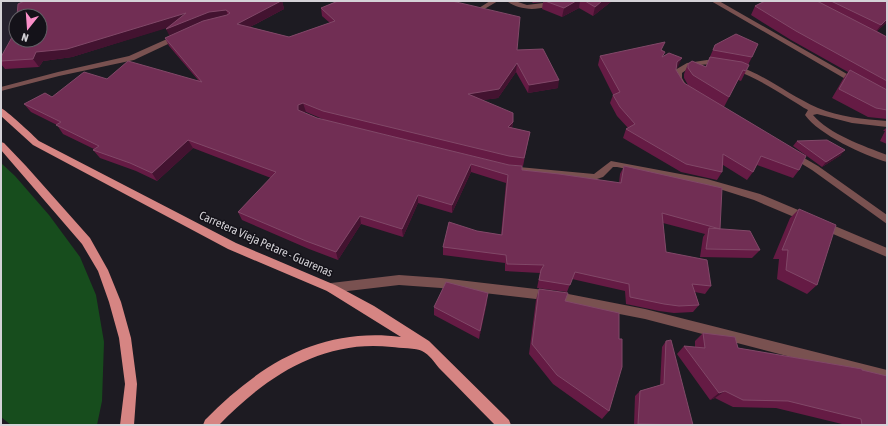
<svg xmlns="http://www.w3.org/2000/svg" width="888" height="426" font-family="'Asap Condensed',sans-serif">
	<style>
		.built { fill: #25212e }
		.green { fill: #174d1d }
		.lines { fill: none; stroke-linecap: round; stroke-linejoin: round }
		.minor { fill: #795150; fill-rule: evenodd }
		.major { fill: #d68583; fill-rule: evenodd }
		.wall { fill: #651b44 }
		.shaded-wall { fill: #431330 }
		.building { fill: #712e54; stroke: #814868 }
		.labels { text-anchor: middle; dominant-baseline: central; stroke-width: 3; stroke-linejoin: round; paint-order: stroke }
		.street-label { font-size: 12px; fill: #d4d2d7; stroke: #141219 }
	</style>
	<rect width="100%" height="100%" fill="#1d1b22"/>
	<path class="built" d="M1 1H112L40 16H16V40L1 58Z"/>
	<path class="green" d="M1 163 15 176 49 215 80 257 96 295 104 342 102 401 97 425H11L1 417Z"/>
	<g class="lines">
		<path class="minor" d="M490 1H498L476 14 471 13Z
			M507 1H515L527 5 559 1C546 11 519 12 507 1Z
			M711 1H719L861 82 860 84H854Z
			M176 35H179L183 37 134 60 59 76 1 91V87L58 72 129 56Z
			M707 60C754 63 779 91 818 108 839 117 864 119 887 121V127L852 123 817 114 813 115C829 134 864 146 887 155V162C865 156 818 134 805 115L808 110C778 93 716 45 682 73V78L686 85 685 87H679L674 78 675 70 687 63Z
			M792 151 818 166 887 215V224L812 170 789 156 787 154 789 152Z
			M611 161 707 179 760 194 810 215 811 218 810 221 806 222 754 200 707 185 617 167H613L603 177 594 180 508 172 503 169 508 166 594 174Z
			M823 221 887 248V257L819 228 818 225 819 222Z
			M399 275 441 278 553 291 645 309 887 370V382L645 319 553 301 441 288 399 285 331 293 327 291 325 288 327 285 331 283Z"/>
		<path class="major" d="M1 108C6 110 33 135 39 141L236 243 335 285 374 306 429 341 509 420 511 425H495C476 406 458 387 439 368 435 363 429 354 422 351 417 348 399 348 392 347 323 339 266 376 219 425H203L205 420C260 364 320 327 401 337L327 291 228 249 33 145 1 116Z
			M1 142 4 143 26 166 90 238 108 270 121 302 131 338 137 384 134 425H120L125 384 119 338 109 302 98 271 82 244 1 150Z"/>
	</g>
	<path class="wall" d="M24 1H282L284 9 250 27 289 37 330 23 322 16 321 8 338 1H455H454L517 50 558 88 528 93 516 72 498 98 482 100 513 122 512 128 530 132 523 166 508 165 325 120 306 112H303L317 118 522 170 619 183 620 174 624 166 720 229 760 250 752 258 700 257 703 237 705 234 663 223 666 252 711 286 705 294 695 292 699 305 693 312 674 313 659 311 626 304 625 291 572 279 567 292 537 288 540 273 505 271V263L443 255V247L477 231 501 235 506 183 471 172 452 213 418 203 403 237 361 224 338 260 309 249 242 220 238 212 271 178 193 148 157 181 136 171 100 158 93 150 94 149 63 134 57 125 31 112 24 104 52 97 107 79 198 80 169 46 165 38 170 36 168 27 72 57 43 61 39 67 5 69 1 64V57L16 30Z
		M531 1H612L593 16 579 8 562 17 542 9 543 2 533 3Z
		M765 1H862L887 22 877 31 887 37V119L868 117 832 98 843 79 848 72 791 40 751 15 755 6Z
		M715 45 752 57 748 65 746 71 741 81 738 80 724 107 799 170 793 178 757 165 753 172 747 180 723 165 722 172 717 180 681 172 623 138 626 129 628 128 617 116 610 103 613 95 598 65 600 56 662 50 663 57 678 67 676 68V70L684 83 688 85 684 78V74L688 64 706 66Z
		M887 127V144L880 141 885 131H883Z
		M797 141 841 155 822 167 793 146Z
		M799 209 817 285 807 294 777 279 779 259H773L790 218Z
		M539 289 565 301 619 339 609 411 602 419 553 384 529 354 536 300Z
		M487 302 479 339 434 315V307Z
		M703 333 738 348 862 370 887 425H846L776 408 733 407 715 398 710 400 677 354 684 346 695 347V341Z
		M666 341 693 425H634L635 396 640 391 660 385 662 347Z"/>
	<path class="shaded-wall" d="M281 1H282L284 9 240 32 237 24Z
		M576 1H580L579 8 562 17 564 8Z
		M602 1H612L593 16 595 7Z
		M226 10 229 18 170 37 166 29 180 24 72 57 43 61 39 67 33 59 36 52 186 13Z
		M887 19V22L874 34 881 25Z
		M682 58 678 67 673 71 677 62Z
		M517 63 516 72 498 98 468 102V94Z
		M559 80 558 88 528 93 529 85Z
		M303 103 306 112 301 113 298 110V105Z
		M513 122 511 130 508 127Z
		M188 140 193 148 157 181 152 173Z
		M845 150 841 155 822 167 826 162Z
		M471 164V172L452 213V205Z
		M418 195V203L403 237 402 229Z
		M360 216 361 224 338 260 336 252Z
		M488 293 487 302 479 339 480 331Z
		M725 391 715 398 710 400 719 393Z"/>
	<path class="building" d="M24 1H281L237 24 289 37 335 21 321 8 338 1H452L520 17 517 50 543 49 559 80 529 85 517 63 499 89 468 94 513 113V122L508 127 530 132 524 158 509 156 323 111 303 103 298 105V110L317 118 509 165 522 166V170L559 174 621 183 624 166 722 188 720 229 662 213 666 252 707 260 711 286 692 284 699 305 679 306 664 304 630 297 629 284 575 272 570 285 539 280 541 270 544 265 507 264 506 255 443 247 449 222 477 231 502 235 508 175 471 164 452 205 418 195 402 229 360 216 336 252 306 241 238 212 276 172 188 140 152 173 130 163 93 150 99 146 56 125 61 122 24 104 45 93 52 97 84 72 107 79 128 61 202 82 165 38 203 21 227 15 230 13 226 10 209 12 166 29 186 13 67 49 36 52 33 59 1 61V57L16 30V28V40H40V16H17L18 4Z
		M545 1H576L564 8Z
		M585 1H602L595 7Z
		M765 1H817L887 37V81L796 31 755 6Z
		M831 1H887V19L881 25Z
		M736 34 758 44 752 57 713 50 715 45Z
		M665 42 661 50 665 52 662 57 669 53 682 58 677 62 676 70 684 83 806 156 799 170 761 156 753 172 723 154 722 172 686 164 626 129 635 124 620 107 613 95 620 92 600 56Z
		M710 57 742 62 749 65 746 71 743 70 729 97 693 75 688 68V64L692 61 706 67Z
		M850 70 887 90V110L876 108 839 89Z
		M827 140 845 150 826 162 797 141Z
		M799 209 836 225 817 285 786 270 788 250H782Z
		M709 228 750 231 760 250 706 249Z
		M446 282 488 293 480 331 434 307Z
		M539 289 568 293 565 301 619 313V339H622V367L609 411 557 375 532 344Z
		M703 333 735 337 738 348 862 369V370L887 376V425H862L861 419 788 401 743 400 725 391 719 393 684 346 705 348Z
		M671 340 693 425 638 424 640 391 664 384 666 341Z"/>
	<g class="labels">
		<g class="street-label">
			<text transform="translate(266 244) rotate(24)">Carretera Vieja Petare - Guarenas</text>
		</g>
	</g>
	<rect width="888" height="426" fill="none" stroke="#d4d2d7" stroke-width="4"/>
	<g transform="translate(28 28) rotate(197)"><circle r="19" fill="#141219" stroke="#615f65"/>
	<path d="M0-3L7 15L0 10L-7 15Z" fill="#fa8fc8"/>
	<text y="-6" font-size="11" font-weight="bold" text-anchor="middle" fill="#d4d2d7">N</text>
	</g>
</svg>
